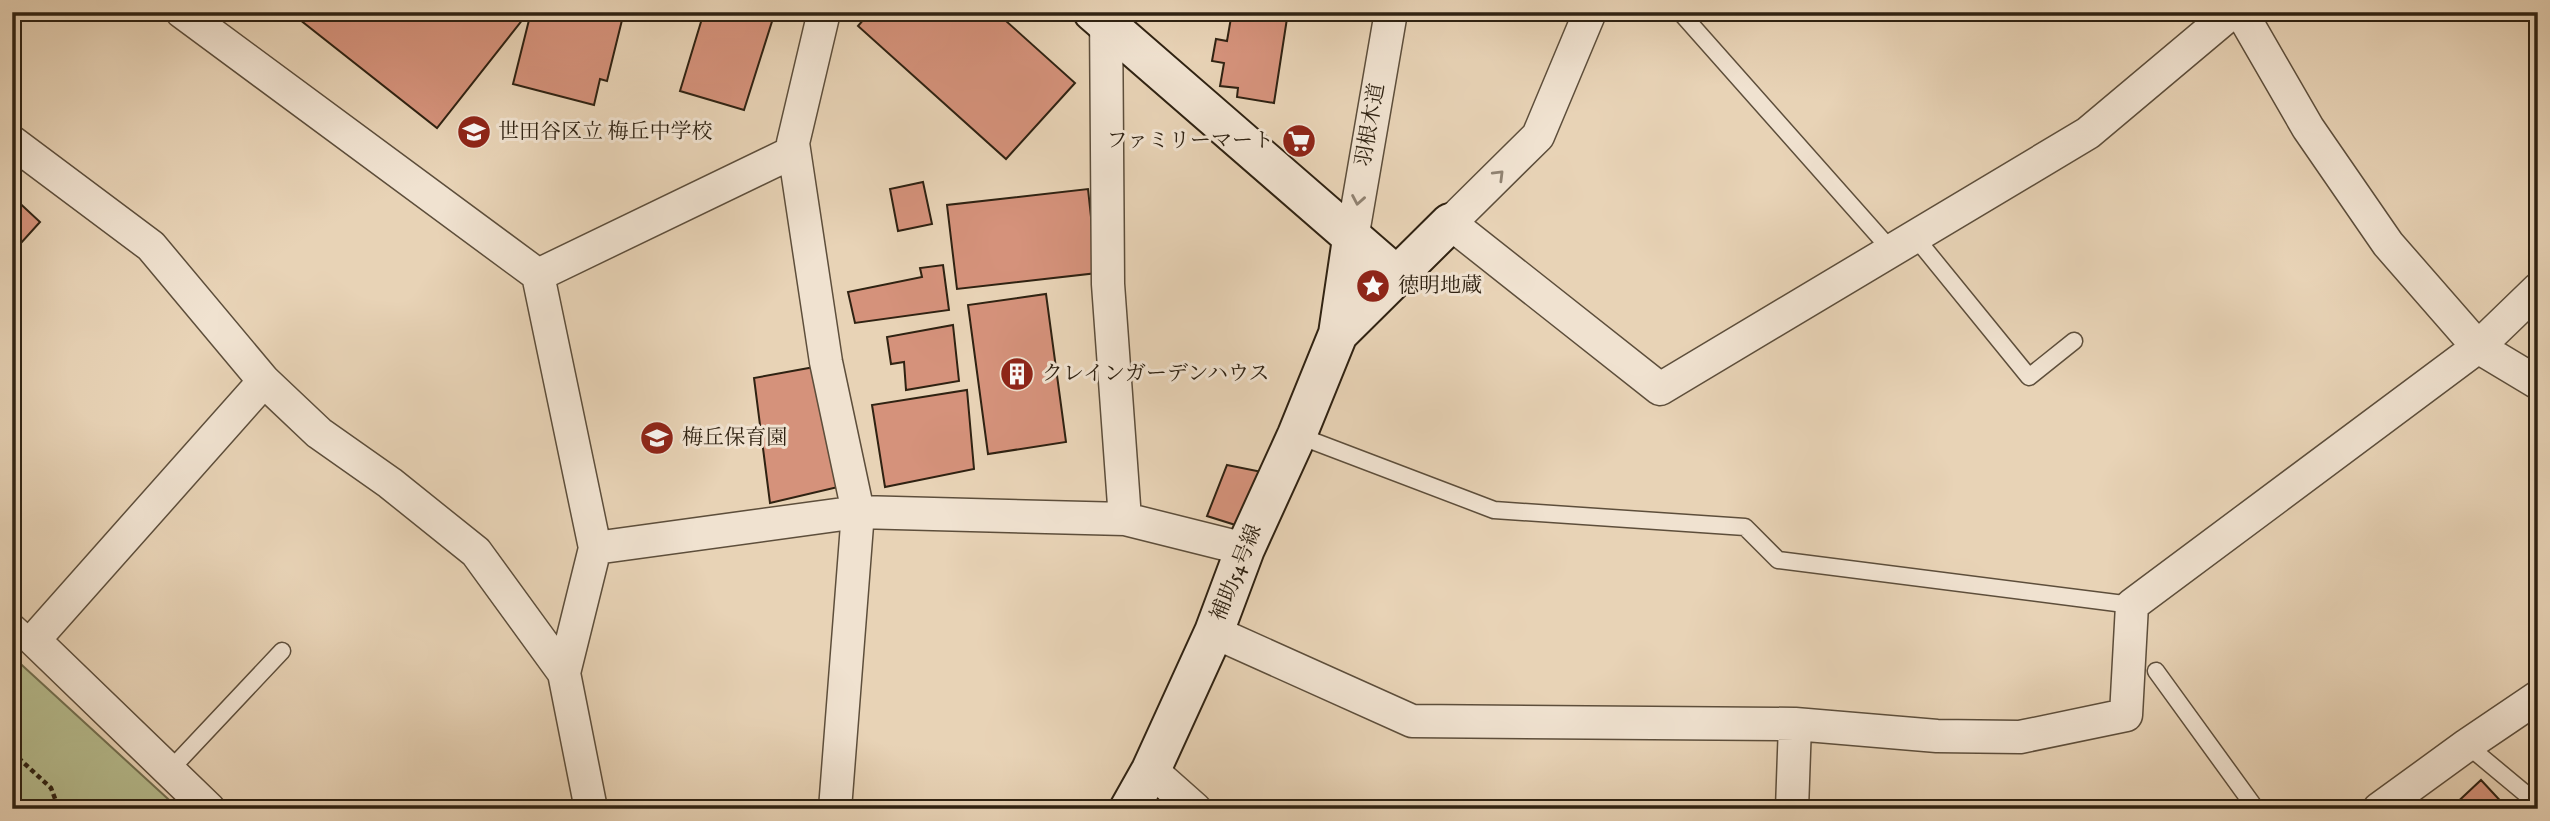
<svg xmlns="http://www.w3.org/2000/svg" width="2550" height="821" font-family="'IM FELL English','Noto Serif JP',serif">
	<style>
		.park { fill: #b6bc8e; stroke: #726f50; stroke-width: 2 }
		.building { fill: #d5927b; stroke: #2f2212; stroke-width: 2 }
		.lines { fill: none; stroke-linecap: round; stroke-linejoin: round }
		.lane-casing { stroke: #5d4e3b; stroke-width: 19 }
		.street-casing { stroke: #5d4e3b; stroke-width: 35 }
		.secondary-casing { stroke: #2f2212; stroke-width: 42 }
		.path { stroke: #2f2212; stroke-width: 4.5; stroke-dasharray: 5 3.5; stroke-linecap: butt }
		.lane { stroke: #f0e2d0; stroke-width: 16 }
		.street { stroke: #f0e2d0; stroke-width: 32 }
		.secondary { stroke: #f0e2d0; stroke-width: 38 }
		.oneway { stroke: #908271 }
		.labels { text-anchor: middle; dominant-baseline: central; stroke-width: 6; stroke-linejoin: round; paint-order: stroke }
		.street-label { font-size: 21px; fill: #2f2212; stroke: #f0e2d0 }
		.poi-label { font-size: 21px; fill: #2f2212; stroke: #f0e2d0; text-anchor: start }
	</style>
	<rect width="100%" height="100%" fill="#e8d3b6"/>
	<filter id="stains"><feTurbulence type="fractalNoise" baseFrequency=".00286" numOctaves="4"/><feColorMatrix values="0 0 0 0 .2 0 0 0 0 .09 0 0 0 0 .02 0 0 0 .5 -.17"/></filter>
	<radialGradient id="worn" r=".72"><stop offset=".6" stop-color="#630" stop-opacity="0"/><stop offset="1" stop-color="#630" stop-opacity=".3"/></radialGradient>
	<path class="park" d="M12 656 179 809H12Z"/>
	<path class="building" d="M290 12H524L527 14 437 128Z
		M531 12H624L607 81 600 79 594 105 513 84Z
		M704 12H775L744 110 680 91Z
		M870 12H996L1075 83 1006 159 858 26Z
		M1232 12H1288L1274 103 1237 97 1238 88 1220 86 1224 63 1212 61 1216 39 1227 41Z
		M923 182 932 224 898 231 890 189Z
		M1088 189 1097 273 957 289 947 205Z
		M12 196 40 222 12 253Z
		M943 265 949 310 855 323 848 292 922 277 920 268Z
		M1046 294 1066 442 988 454 968 305Z
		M953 325 959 381 906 390 904 362 891 364 887 337Z
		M820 366 838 487 770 503 754 378Z
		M967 390 974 469 885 487 872 405Z
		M1227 465 1272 474 1245 528 1207 516Z
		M2481 780 2508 809H2450Z"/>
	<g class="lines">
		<g class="lane-casing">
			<path id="lane" d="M1680 12 1892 251
				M2534 12 2538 18
				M1915 237 2029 377 2074 341
				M1297 435 1494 510 1745 527 1778 560 2132 605
				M12 620 34 640
				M2156 671 2256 809
				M2467 745 2538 804
				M170 770 282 651"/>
		</g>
		<g class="street-casing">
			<path id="street" d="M182 12 538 275 793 152
				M824 12 793 143 826 362 858 512 835 809
				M1106 12 1108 284 1125 519
				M1590 12 1538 136 1450 223 1660 389 2088 133 2232 12
				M2241 12 2308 128 2388 244 2478 347 2538 383
				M12 142 151 246 264 381 319 433 390 483 476 552 564 673 591 809
				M1352 239 1391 12
				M538 275 595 548 564 673
				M595 548 858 512 1125 519 1245 549
				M1214 632 1412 721 1795 724 1937 736 2020 737 2126 715 2132 605 2478 347 2538 289
				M1151 770 1195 809
				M209 809 34 640 264 381
				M1792 809 1795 724
				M2379 809 2467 745 2538 697"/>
		</g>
		<g class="secondary-casing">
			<path id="secondary" d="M1093 12 1397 276
				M1338 334 1450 223
				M1129 809 1151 770 1214 632 1245 549 1297 435 1338 334 1352 239"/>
		</g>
		<path class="path" d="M12 752 51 788 59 809"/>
		<use href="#lane" class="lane"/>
		<use href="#street" class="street"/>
		<use href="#secondary" class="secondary"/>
	</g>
	<defs><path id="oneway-chevron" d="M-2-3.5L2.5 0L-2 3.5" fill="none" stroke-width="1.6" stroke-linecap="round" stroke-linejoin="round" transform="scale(1.75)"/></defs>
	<g class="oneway">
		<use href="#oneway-chevron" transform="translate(1499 175) rotate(-45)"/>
		<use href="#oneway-chevron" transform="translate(1358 200) rotate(100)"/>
	</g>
	<defs>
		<g id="school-disc" transform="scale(1.75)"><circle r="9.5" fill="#8f2418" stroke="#f0e2d0"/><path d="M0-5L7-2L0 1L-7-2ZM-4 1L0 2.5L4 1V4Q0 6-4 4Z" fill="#fff"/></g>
		<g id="supermarket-disc" transform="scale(1.75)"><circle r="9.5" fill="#8f2418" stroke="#f0e2d0"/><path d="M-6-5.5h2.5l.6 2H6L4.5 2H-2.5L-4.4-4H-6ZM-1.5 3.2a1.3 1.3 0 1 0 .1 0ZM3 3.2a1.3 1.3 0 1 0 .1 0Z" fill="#fff"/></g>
		<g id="sight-disc" transform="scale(1.75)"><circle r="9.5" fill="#8f2418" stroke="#f0e2d0"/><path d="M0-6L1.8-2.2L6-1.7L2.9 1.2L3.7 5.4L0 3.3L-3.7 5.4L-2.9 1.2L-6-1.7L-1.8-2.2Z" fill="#fff"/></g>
		<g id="building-disc" transform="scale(1.75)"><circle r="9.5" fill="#8f2418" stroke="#f0e2d0"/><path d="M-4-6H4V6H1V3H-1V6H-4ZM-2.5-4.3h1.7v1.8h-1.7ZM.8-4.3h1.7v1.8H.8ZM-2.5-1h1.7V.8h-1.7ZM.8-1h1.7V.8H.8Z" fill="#fff"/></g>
	</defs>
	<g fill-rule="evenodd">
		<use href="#school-disc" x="474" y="132"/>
		<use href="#supermarket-disc" x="1299" y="141"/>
		<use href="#sight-disc" x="1373" y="286"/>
		<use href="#building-disc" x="1017" y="374"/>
		<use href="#school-disc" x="657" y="438"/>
	</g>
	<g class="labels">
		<g class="street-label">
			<text transform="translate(1371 125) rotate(-80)">羽根木道</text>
			<text transform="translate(1237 573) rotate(-68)">補助54号線</text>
		</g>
		<g class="poi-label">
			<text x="498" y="132">世田谷区立 梅丘中学校</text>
			<text x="1274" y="141" text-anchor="end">ファミリーマート</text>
			<text x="1398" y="286">徳明地蔵</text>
			<text x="1042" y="374">クレインガーデンハウス</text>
			<text x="682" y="438">梅丘保育園</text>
		</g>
	</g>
	<rect width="2550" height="821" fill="none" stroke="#e8d3b6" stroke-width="42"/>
	<rect x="14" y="14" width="2522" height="793" fill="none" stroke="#2f2212" stroke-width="3.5"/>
	<rect x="21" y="21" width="2508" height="779" fill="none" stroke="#2f2212" stroke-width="2"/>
	<rect width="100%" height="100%" filter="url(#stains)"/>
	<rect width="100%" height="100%" fill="url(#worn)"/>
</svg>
